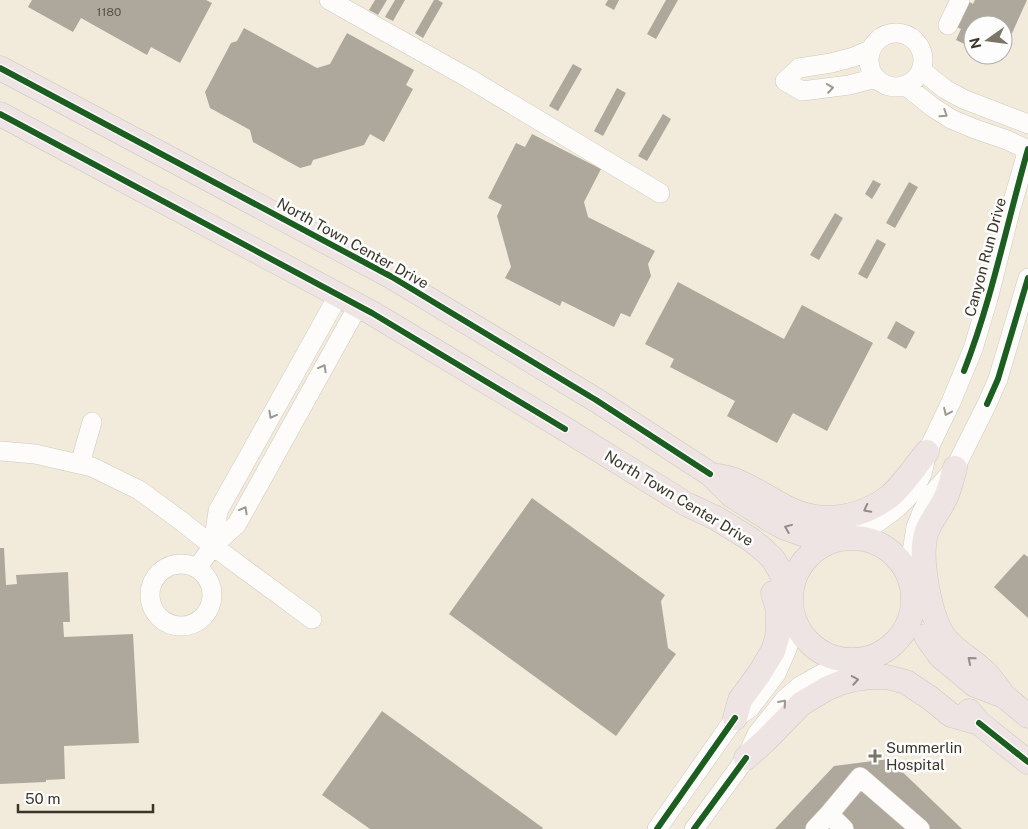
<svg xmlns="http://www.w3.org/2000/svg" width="1028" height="829" font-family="'Public Sans',sans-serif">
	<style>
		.building { fill: #aea79c }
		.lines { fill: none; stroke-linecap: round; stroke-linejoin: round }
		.minor-casing { stroke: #cfc9bd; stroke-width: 20 }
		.major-casing { stroke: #cbc8bf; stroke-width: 25 }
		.minor { stroke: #fdfcfa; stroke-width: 19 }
		.major { stroke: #efe4e4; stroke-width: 24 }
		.cycleway-casing { stroke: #fdfdfd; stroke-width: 9 }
		.cycleway { stroke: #1b5e20; stroke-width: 6 }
		.oneway { stroke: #9c9892 }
		.oneway2 { stroke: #948c86 }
		.poi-dot { fill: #7a7567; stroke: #fdfdfd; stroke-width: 2 }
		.labels { text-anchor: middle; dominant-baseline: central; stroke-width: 5; stroke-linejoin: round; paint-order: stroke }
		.number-label { font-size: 12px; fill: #575246 }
		.street-label { font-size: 15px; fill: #3a3529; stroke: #fdfdfd }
		.poi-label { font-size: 15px; fill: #3a3529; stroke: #fdfdfd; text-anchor: start }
	</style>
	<rect width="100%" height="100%" fill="#f2ebdb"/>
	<path class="building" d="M32 0H206L212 3 180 63 151 47 147 55 81 18 73 32 28 7Z
		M375 0H387L378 15 369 10Z
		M395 0H405L393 21 385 17Z
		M434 0H438L443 3 423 38 415 33Z
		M608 0H619L614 10 605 5Z
		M666 0H678L656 39 647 34Z
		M966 0 973 4 975 0H1027L1003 53V25H973V48L956 40 961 29 954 26Z
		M244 28 317 68 330 64 347 33 414 70 406 85 413 89 384 142 370 134 364 145 313 160 311 165 300 168 253 142 250 130 210 108 205 92 231 43 237 41Z
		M573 64 582 69 558 111 549 106Z
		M617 88 626 93 603 136 594 131Z
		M663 114 671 119 647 161 638 156Z
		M532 134 601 169 584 202 588 217 655 251 648 264 651 276 630 317 621 313 614 327 562 301 560 306 505 278 511 267 497 216 502 205 488 198 516 143 525 147Z
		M873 180 881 184 872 199 865 194Z
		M909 182 918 187 895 228 886 223Z
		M835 213 843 218 819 260 810 255Z
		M877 239 886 244 867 279 858 274Z
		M678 282 784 339 802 305 873 343 827 431 793 413 777 443 727 416 735 401 670 367 674 359 645 344Z
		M896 321 915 332 906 349 887 338Z
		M532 498 665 595 661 601 668 648 676 654 616 736 449 614Z
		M0 548H4L6 585 17 584 16 575 68 572 70 622H63L64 637 133 634 139 743 64 746 65 779 46 780V782L0 784Z
		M1024 554 1028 557V618L994 587Z
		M382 711 543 828 542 829H370L322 795Z
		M889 759 962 829H775L834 766Z"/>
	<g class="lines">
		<g class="minor-casing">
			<path id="minor" d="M329 0 470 79 660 193
				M948 25 960 0
				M869 60a27 27 0 1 1 54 0a27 27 0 1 1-54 0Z
				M870 50 854 57 831 63 799 68 785 81 802 91 849 85 876 78
				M921 70 945 89 963 99 1028 124
				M905 85 931 106 951 119 975 129 1007 140 1028 150
				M0 451 35 454 92 467 139 490 180 520 213 546 312 619
				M80 464 92 422
				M849 538 871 527 897 508 912 493 922 474 927 452 951 402 973 349 988 299 1011 208 1028 149
				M213 546 218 511 338 296
				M150 595a31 31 0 1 1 62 0a31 31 0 1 1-62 0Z
				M197 568 213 546 237 524 358 306
				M908 576 916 527 922 512 933 493 955 468 987 404 998 379 1028 278
				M657 829 735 718 750 708 776 674 787 649 795 623
				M694 829 746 758 757 734 785 699 800 686 845 661
				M815 829 829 814
				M844 829 829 814 860 777 920 829"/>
		</g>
		<g class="major-casing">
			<path id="major" d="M0 68 392 277 596 400 710 474 731 495 767 518 785 528 805 535 835 540
				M0 114 372 313 565 429 686 504 716 518 750 539 765 551 773 559 779 569 791 594
				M955 468C952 478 950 488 946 497 940 510 930 521 926 534 919 559 930 621 947 640 958 652 973 661 985 672 992 679 998 688 1004 696
				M719 476C726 478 735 479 741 483 760 491 777 504 796 512 827 524 863 517 890 496 904 484 915 466 927 452
				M791 599a61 61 0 1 1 122 0a61 61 0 1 1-122 0Z
				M926 636 940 656 975 685 1004 696 1028 716
				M969 711 979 723 1028 762
				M735 718 740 700 759 674 773 651 777 638 778 624V610L773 593
				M746 758 766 740 801 704 826 689 840 683 855 679 870 677H887L906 682 930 698 951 715 979 723"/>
		</g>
		<use href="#minor" class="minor"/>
		<use href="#major" class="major"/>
		<g class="cycleway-casing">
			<path id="cycleway" d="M0 68 392 277 596 400 710 474
				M0 114 372 313 565 429
				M964 371C992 299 1007 223 1028 149
				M987 404 998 379 1028 278
				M979 723 1028 762
				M657 829 735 718
				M694 829 746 758"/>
		</g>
		<use href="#cycleway" class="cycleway"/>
	</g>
	<defs><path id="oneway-chevron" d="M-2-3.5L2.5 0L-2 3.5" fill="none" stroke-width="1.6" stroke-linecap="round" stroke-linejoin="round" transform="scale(1.25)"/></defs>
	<g class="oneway">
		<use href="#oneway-chevron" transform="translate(830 88) rotate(-8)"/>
		<use href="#oneway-chevron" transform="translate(944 114) rotate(33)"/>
		<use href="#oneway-chevron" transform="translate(323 368) rotate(-61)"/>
		<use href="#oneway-chevron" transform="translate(947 412) rotate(115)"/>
		<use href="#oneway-chevron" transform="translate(272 415) rotate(119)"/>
		<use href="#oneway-chevron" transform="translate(244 510) rotate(-61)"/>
		<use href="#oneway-chevron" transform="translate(783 703) rotate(-49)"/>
	</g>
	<g class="oneway2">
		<use href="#oneway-chevron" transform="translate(867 509) rotate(153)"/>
		<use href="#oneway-chevron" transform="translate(788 528) rotate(-158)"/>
		<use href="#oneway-chevron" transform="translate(971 660) rotate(-140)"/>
		<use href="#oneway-chevron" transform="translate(855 680) rotate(-10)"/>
	</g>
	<path class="poi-dot" d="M872.5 748.5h5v5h5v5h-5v5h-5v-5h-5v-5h5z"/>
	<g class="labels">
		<g class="number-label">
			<text x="109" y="12">1180</text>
		</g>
		<g class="street-label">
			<text transform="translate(353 243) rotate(29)">North Town Center Drive</text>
			<text transform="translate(985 257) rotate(-75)">Canyon Run Drive</text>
			<text transform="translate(679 498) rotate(31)">North Town Center Drive</text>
		</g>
		<g class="poi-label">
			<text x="886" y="747">Summerlin<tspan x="886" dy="17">Hospital</tspan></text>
		</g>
	</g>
	<g transform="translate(988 40) rotate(256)"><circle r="24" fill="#fdfdfd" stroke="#afada8"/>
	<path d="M0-4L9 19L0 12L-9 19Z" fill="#7a7567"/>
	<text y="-8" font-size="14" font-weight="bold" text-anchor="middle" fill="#3a3529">N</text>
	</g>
	<path d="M18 804v8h135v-8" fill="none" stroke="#3a3529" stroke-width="2.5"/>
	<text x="25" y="804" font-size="15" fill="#3a3529" stroke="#fdfdfd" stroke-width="4" paint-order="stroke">50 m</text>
</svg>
